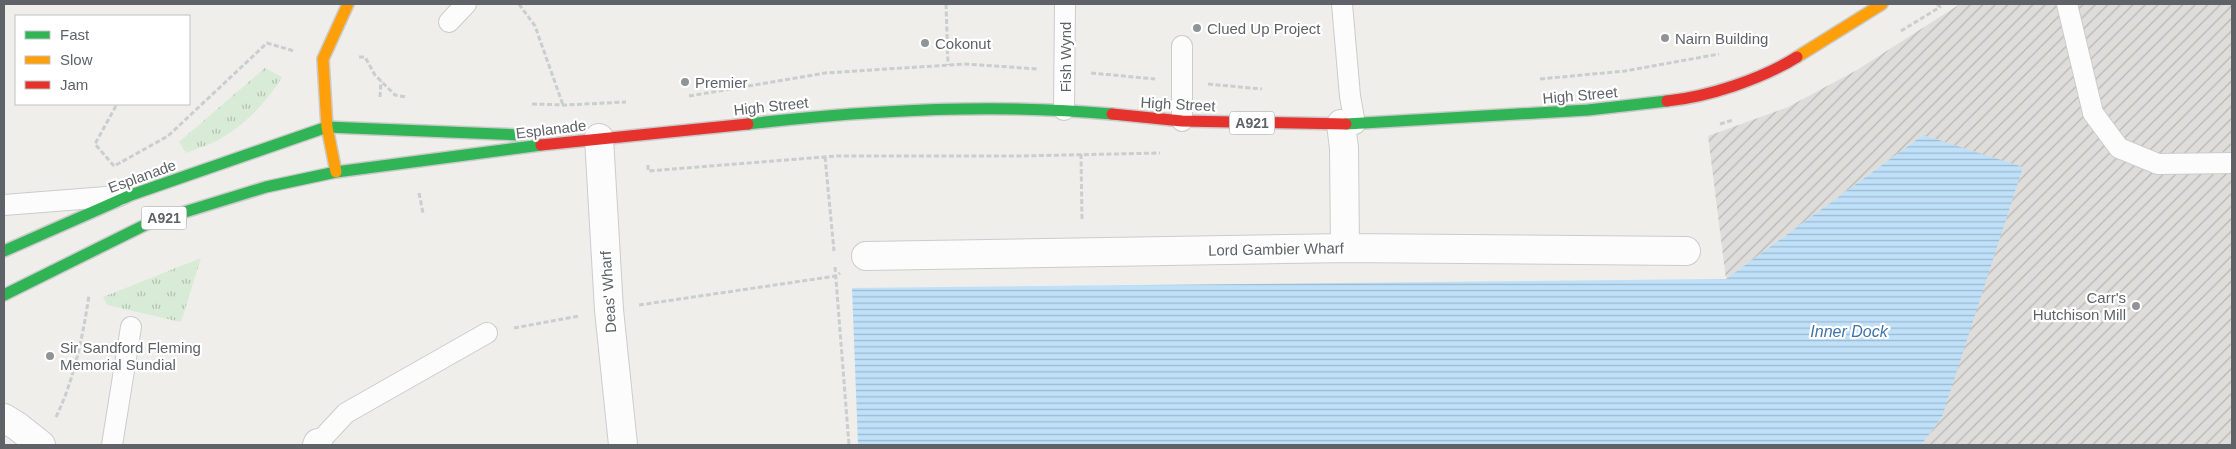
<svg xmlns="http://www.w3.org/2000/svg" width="2236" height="449" font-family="Helvetica,sans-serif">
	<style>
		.industrial { fill: url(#industrial-furrows) }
		.grass { fill: url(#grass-tufts) }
		.water { fill: url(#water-rules) }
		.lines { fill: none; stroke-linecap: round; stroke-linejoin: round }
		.lane-casing { stroke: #cbcccc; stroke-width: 22 }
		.street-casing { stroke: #cbcccc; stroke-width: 30 }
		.fast-casing { stroke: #cacacb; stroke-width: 14 }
		.slow-casing { stroke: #cacacb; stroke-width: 14 }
		.jam-casing { stroke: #cacacb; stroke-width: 14 }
		.path { stroke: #cacfcc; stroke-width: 3; stroke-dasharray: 5 2.5; stroke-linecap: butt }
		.lane { stroke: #fdfcfc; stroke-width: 20 }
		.street { stroke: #fdfcfc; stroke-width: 28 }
		.fast { stroke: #30b455; stroke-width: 11 }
		.slow { stroke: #ff9f0a; stroke-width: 11 }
		.jam { stroke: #e5322d; stroke-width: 11 }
		.poi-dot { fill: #919496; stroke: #fff; stroke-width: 2 }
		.labels { text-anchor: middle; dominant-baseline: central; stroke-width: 4.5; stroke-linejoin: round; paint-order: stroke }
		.shield { fill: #fff; stroke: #8f9295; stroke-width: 1 }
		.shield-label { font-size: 14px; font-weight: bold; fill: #5f6368 }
		.poi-label { font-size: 15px; fill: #5f6368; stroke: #fff; text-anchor: start }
		.street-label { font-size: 15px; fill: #5f6368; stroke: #fff }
		.water-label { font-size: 16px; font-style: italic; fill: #4174aa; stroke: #fff }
	</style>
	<defs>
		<pattern id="industrial-furrows" width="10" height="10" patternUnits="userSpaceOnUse" patternTransform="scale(1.25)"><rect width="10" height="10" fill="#dfddda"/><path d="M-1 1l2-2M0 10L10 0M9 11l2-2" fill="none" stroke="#b8b7b5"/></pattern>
		<pattern id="grass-tufts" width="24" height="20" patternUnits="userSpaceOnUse" patternTransform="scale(1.25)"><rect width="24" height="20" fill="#d8ebd6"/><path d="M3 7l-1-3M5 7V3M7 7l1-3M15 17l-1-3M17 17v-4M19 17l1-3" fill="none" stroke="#b2c2b1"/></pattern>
		<pattern id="water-rules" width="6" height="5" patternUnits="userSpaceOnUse" patternTransform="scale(1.25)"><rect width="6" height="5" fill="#bfe0f9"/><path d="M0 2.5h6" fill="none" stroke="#9eb9cd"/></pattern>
	</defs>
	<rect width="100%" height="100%" fill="#efeeea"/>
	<path class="industrial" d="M1960 4H2232V445H1921L1942 417 1923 135 1726 279 1708 136 1788 107 1857 70Z"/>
	<path class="grass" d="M265 68 282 77C268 100 248 122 225 136 214 144 198 148 186 153L179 142Z
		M201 258 181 322 107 305 103 297Z"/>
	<path class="water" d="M1923 135 2023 167 1942 417 1921 445H858L852 288 1726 279Z"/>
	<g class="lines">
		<g class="lane-casing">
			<path id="lane" d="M1342 4 1350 96 1355 124
				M2067 4 2093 113 2119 148 2158 164 2232 163
				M449 22 466 4
				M1064 110 1065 4
				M1182 121V46
				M4 205 119 196
				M318 443 346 413 487 333
				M112 445 131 327"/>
		</g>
		<g class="street-casing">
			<path id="street" d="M1341 124 1344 148 1345 248
				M599 138 609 310 623 445
				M866 256 1345 248 1686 251
				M4 418 17 426 41 445
				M317 445 318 443"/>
		</g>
		<g class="fast-casing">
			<path id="fast" d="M748 124C868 110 991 103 1112 114
				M1346 124 1588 110 1667 101
				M4 251 131 195 327 127 521 135
				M4 295 149 223 266 187 336 172 541 145"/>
		</g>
		<g class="slow-casing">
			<path id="slow" d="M1797 57 1882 4
				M336 172 327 127 323 59 348 4"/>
		</g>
		<g class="jam-casing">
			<path id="jam" d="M1667 101C1708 97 1762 79 1797 57
				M1112 114 1182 121 1346 124
				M541 145 748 124"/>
		</g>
		<path class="path" d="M519 4 535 26 563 105
			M946 4 948 65
			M1901 31 1940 7 1937 4
			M359 57H365L375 75 395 95 406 97
			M1091 73 1155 79
			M1540 79 1625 71 1719 54
			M1208 84 1262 89
			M689 96 825 73 965 64 1038 69
			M380 97 381 81
			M532 104 566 105 626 102
			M1720 124 1733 120
			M1081 154 1082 221
			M825 157 834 251
			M116 165 168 136 267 43 294 51
			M648 165V171L836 156H1020L1160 153
			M114 166 95 144 117 104
			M419 193 423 213
			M835 267 849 445
			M639 305 836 276 840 273
			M514 328 579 316
			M56 417C74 380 83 336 89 295"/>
		<use href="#lane" class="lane"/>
		<use href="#street" class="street"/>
		<use href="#fast" class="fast"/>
		<use href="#slow" class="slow"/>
		<use href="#jam" class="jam"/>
	</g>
	<g class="poi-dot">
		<circle cx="1197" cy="28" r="5"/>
		<circle cx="1665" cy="38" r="5"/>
		<circle cx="925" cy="43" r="5"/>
		<circle cx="685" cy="82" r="5"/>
		<circle cx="2136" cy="306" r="5"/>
		<circle cx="50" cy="356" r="5"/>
	</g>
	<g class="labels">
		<g class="shield">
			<rect x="1229.5" y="111.5" width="45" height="23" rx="4"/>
			<rect x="141.5" y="206.5" width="45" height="23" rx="4"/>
		</g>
		<g class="shield-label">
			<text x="1252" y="123">A921</text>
			<text x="164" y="218">A921</text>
		</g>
		<g class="poi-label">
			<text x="1207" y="28">Clued Up Project</text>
			<text x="1675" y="38">Nairn Building</text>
			<text x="935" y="43">Cokonut</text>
			<text x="695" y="82">Premier</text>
			<text x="2126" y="297" text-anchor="end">Carr's<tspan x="2126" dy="17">Hutchison Mill</tspan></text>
			<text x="60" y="347">Sir Sandford Fleming<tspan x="60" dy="17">Memorial Sundial</tspan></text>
		</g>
		<g class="street-label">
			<text transform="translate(1065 57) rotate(-90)">Fish Wynd</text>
			<text transform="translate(1580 95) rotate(-5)">High Street</text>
			<text transform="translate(1178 104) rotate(3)">High Street</text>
			<text transform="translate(771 106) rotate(-6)">High Street</text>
			<text transform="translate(551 129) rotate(-7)">Esplanade</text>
			<text transform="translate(142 176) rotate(-20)">Esplanade</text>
			<text transform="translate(1276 249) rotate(-1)">Lord Gambier Wharf</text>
			<text transform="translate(608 292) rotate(-94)">Deas' Wharf</text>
		</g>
		<g class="water-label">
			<text x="1849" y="331">Inner Dock</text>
		</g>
	</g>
	<rect width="2236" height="449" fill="none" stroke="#5f6368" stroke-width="10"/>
	<rect x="15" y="15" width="175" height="90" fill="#ffffff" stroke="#bfc1c3"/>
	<rect x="25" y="31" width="25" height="8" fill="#30b455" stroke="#bfc1c3"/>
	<text x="60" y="40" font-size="15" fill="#5f6368">Fast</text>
	<rect x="25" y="56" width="25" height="8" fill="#ff9f0a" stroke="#bfc1c3"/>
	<text x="60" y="65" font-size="15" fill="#5f6368">Slow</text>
	<rect x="25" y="81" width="25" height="8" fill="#e5322d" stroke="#bfc1c3"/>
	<text x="60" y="90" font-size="15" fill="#5f6368">Jam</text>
</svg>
